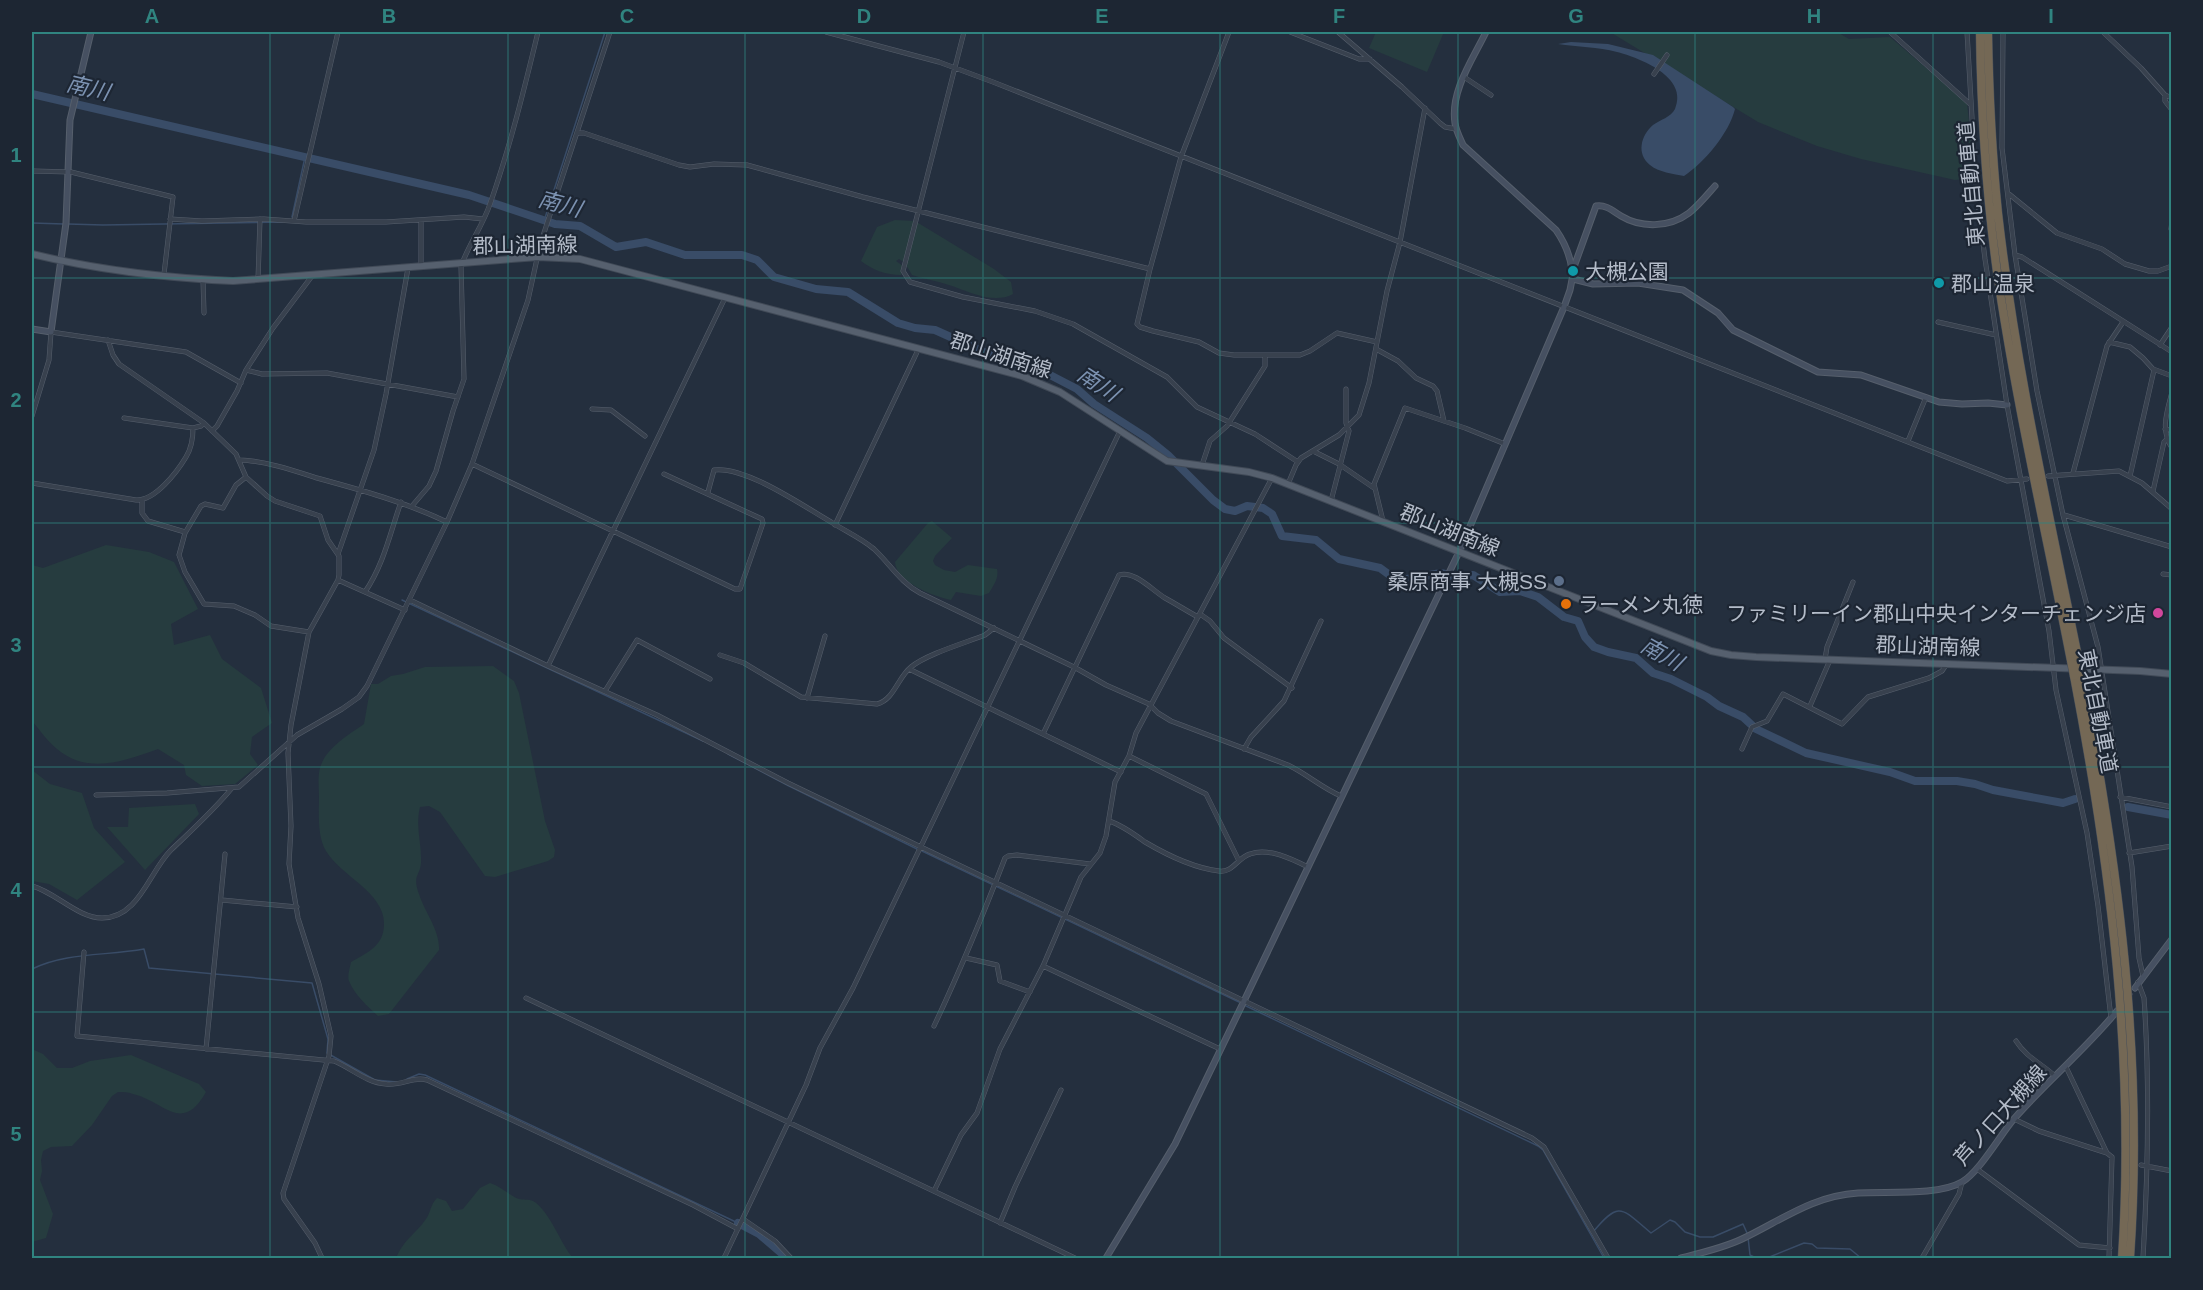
<svg xmlns="http://www.w3.org/2000/svg" width="2203" height="1290" font-family="Helvetica,'Noto Sans JP',sans-serif">
	<style>
		.green { fill: #263c3f }
		.water { fill: #394c67 }
		.lines { fill: none; stroke-linecap: round; stroke-linejoin: round }
		.stream { stroke: #394c67; stroke-width: 1.5 }
		.river { stroke: #394c67; stroke-width: 8 }
		.secondary-tunnel { stroke: #3a4453; stroke-width: 5; stroke-dasharray: 5 2.5; stroke-linecap: butt }
		.street-casing { stroke: #565f6c; stroke-width: 5 }
		.secondary-casing { stroke: #565f6c; stroke-width: 7 }
		.primary-casing { stroke: #414a57; stroke-width: 8 }
		.highway-casing { stroke: #434c59; stroke-width: 9 }
		.street { stroke: #38414e; stroke-width: 4 }
		.secondary { stroke: #465061; stroke-width: 5 }
		.primary { stroke: #56606e; stroke-width: 6 }
		.highway { stroke: #746855; stroke-width: 8 }
		.highway-bridge-casing { stroke: #434c59; stroke-width: 9; stroke-linecap: butt }
		.highway-bridge { stroke: #746855; stroke-width: 8 }
		.grid { fill: none; stroke: #308480; stroke-width: 1.5; stroke-opacity: 0.55 }
		.culture-dot { fill: #0f9aa8; stroke: #1d2633; stroke-width: 2 }
		.service-dot { fill: #5c6f8a; stroke: #1d2633; stroke-width: 2 }
		.food-dot { fill: #e8710a; stroke: #1d2633; stroke-width: 2 }
		.hotel-dot { fill: #d1479c; stroke: #1d2633; stroke-width: 2 }
		.labels { text-anchor: middle; dominant-baseline: central; stroke-width: 4.5; stroke-linejoin: round; paint-order: stroke }
		.street-label { font-size: 21px; fill: #b4bcc9; stroke: #1d2633 }
		.poi-label { font-size: 21px; fill: #b4bcc9; stroke: #1d2633; text-anchor: start }
		.water-label { font-size: 22px; font-style: italic; fill: #7c92b1; stroke: #1d2633 }
		.neatline { fill: none; stroke: #308480; stroke-width: 2 }
		.grid-label { font-size: 20px; text-anchor: middle; font-weight: bold; fill: #308480 }
	</style>
	<rect width="100%" height="100%" fill="#242f3e"/>
	<path class="green" d="M1376 32H1444L1427 72 1369 48Z
		M1610 32H1837L1849 39 1890 37 1967 103 1973 159 1972 178 1955 180 1861 159 1817 146 1758 122Z
		M895 220 915 221 994 269 1011 282 1013 294C993 305 968 291 949 285 937 281 924 279 912 275L905 263 899 259 896 261 903 266 901 275C886 275 873 270 861 261L877 227Z
		M932 521 952 538 935 556 933 561 935 565 944 570 955 572 968 565 997 569C999 578 994 585 989 593L981 596 956 592 951 600C935 597 896 582 895 562L928 523Z
		M106 545 149 552 174 562 198 609 171 624 174 645 210 635 222 659 261 688 272 723 252 737 250 754 258 765 235 784 202 786 186 775 184 765 158 749C124 761 88 775 57 749 47 741 40 730 32 721V565L43 568Z
		M493 666 514 681 519 693 545 821 555 850 554 857 548 861 495 877 485 876 440 812 429 806 420 807C415 827 422 844 421 863 420 876 412 875 419 894 425 913 440 930 439 950L389 1014 378 1016C368 1007 354 994 349 981 347 976 350 968 351 962 368 952 384 946 384 924 385 893 341 876 326 851 317 836 319 813 319 796 319 789 318 781 319 773 322 750 347 736 364 724L371 684H378L391 676 403 674 425 667Z
		M32 770 50 784 82 793 94 828 125 862 77 900 49 884 32 881Z
		M195 804 199 814 145 870 107 827H128L129 808Z
		M32 1049 43 1054 57 1068H72L90 1061 131 1055 199 1084 206 1092C182 1135 164 1101 133 1094 128 1092 123 1092 118 1092L112 1096 92 1125 72 1146 51 1147 43 1151 41 1160 42 1171 40 1180 53 1214 46 1238 32 1242Z
		M490 1183C502 1187 510 1196 519 1199 523 1200 529 1199 533 1201 550 1211 560 1243 573 1258H396C405 1238 415 1235 426 1219 431 1212 430 1205 437 1198L446 1201 452 1211 463 1209 480 1188Z"/>
	<path class="water" d="M1571 42 1608 44 1653 55 1733 107 1735 109C1729 133 1705 162 1684 176 1674 174 1658 172 1650 165 1636 154 1641 135 1653 125 1660 120 1671 117 1675 109 1689 77 1640 58 1617 52 1598 47 1577 47 1558 44Z"/>
	<g class="lines">
		<path class="stream" d="M292 217 305 157
			M544 221 605 32
			M32 223 64 224
			M68 224 103 225 285 222
			M402 600 703 741
			M728 754 789 786 917 849
			M922 851 1239 1002
			M32 969C66 952 107 956 144 949L149 968 312 983 328 1039 327 1053 375 1080 397 1082
			M1244 1005 1538 1146 1543 1150 1604 1258
			M407 1079 419 1074 425 1075 738 1223
			M1593 1232C1620 1199 1622 1209 1651 1233L1670 1220 1675 1222 1685 1232 1700 1237H1713L1743 1224 1747 1233
			M1748 1237 1750 1255 1756 1258
			M1767 1258 1804 1243 1812 1244 1817 1248 1850 1249 1861 1258"/>
		<path class="river" d="M32 94 469 195 555 224 580 226 616 247 646 242 685 255H742L757 260 774 277 816 289 848 292 898 323 915 328 935 330 995 357 1052 376 1077 389 1094 404 1147 438 1168 455 1213 500 1225 509 1235 511 1247 506 1263 508 1272 514 1282 536 1316 540 1339 559 1380 568 1395 579 1401 580 1441 573 1453 576 1473 575 1500 592 1520 591 1538 597 1564 617 1578 621 1585 637 1594 647 1608 652 1636 658 1653 673 1671 679 1707 697 1719 706 1743 717 1756 729 1806 753 1890 772 1915 781H1957L1975 784 1993 790 2063 803 2075 799
			M2128 807 2172 815
			M738 1223 759 1234 787 1258"/>
		<path class="secondary-tunnel" d="M2119 1008 2135 988"/>
		<g class="street-casing">
			<path id="street" d="M826 32 939 62 993 82 2007 481 2027 479
				M964 32 903 271 910 282 963 297 1035 311 1073 324 1167 377 1197 407 1255 434 1298 462
				M1229 32 1181 157 1150 269 1137 324 1140 327 1153 331 1199 342 1219 353 1234 355H1300L1310 351 1337 333 1377 342
				M1290 32 1359 59H1370
				M1338 32 1402 87 1440 123 1445 127 1456 129
				M1890 32 1970 104
				M1967 32 1976 187 1985 259 2007 405 2049 631 2056 690 2087 833 2098 906 2111 1018
				M2003 32 2002 148 2015 255 2037 391 2063 515 2098 647 2132 867 2139 958 2143 976
				M2103 32 2141 68 2165 95V101L2172 110
				M1654 74 1667 55
				M1464 77 1491 95
				M2165 95 2172 98
				M579 133H584L679 165 690 167 714 164 747 165 863 197 1150 269
				M32 171 71 172 173 197 164 274
				M2009 194 2057 233 2102 249 2125 264 2149 271H2158L2172 266
				M170 219 202 221 264 219 306 222H386L464 217 483 219
				M421 220V266
				M294 221 338 32
				M2171 229 2172 221
				M2015 255 2022 257 2172 352
				M203 280 204 313
				M258 280 260 219
				M1938 322 1996 335
				M108 340 113 355 119 364 204 423 236 454 246 477 267 496 275 501 320 516 328 540 339 556V575L338 580 309 632 291 725 288 753 291 826 289 864 298 918 319 984 331 1036 329 1056 283 1193 284 1199 315 1243 322 1258
				M2109 342 2130 347 2143 358 2153 369 2172 376
				M2160 345 2172 327
				M1376 349 1398 361 1416 378 1433 386 1437 391 1444 421
				M246 370 262 374 327 373 458 397
				M2172 392C2167 412 2160 430 2172 448
				M592 409 611 410 645 436
				M32 416 49 360 51 332 186 352 241 383
				M124 418 193 428 201 426 204 423
				M2165 429 2172 430
				M212 431 217 426 237 391 246 370 273 328 312 276
				M1908 441 1926 397
				M1313 451 1339 464 1374 488
				M240 460C265 461 292 470 317 478 361 490 405 502 447 522
				M472 464 735 589H740L763 523 762 519 664 474
				M1202 465 1210 441 1227 426 1265 366V355
				M2073 473 2107 346 2123 322
				M2048 476 2119 471 2142 483 2172 509
				M2130 476 2154 370
				M246 477 236 485 223 508 205 504 201 506 185 533 179 555 185 572 204 604 234 606 255 615 271 626 309 632
				M32 483 136 500C155 501 177 472 186 457 191 449 193 437 193 428
				M1288 484 1296 465 1301 458 1339 435 1359 415 1369 383 1387 291 1400 242 1425 108
				M2153 491 2164 442 2167 439
				M708 492 714 470C746 466 803 506 831 522 845 531 861 538 874 549 890 564 901 583 920 593L1074 667 1106 685 1149 704 1158 713 1171 721 1288 765C1307 774 1322 788 1341 796
				M142 500V513L148 521 185 532
				M1331 501 1349 431 1346 423V389
				M412 506 429 486 436 471 453 411 464 379 461 266C469 244 483 225 490 204 510 147 524 90 538 32
				M2064 515 2172 547
				M1383 521 1374 484 1405 408 1465 428 1505 444
				M835 525 919 348
				M338 554 374 450 386 394 408 268
				M2163 574 2172 575
				M338 580 405 610
				M365 592C384 564 390 533 401 502
				M410 600 548 666 657 715 788 783 921 847 1532 1138 1544 1147 1608 1258
				M1200 614 1210 621 1224 638 1292 688
				M720 655 744 663 801 697 877 704C894 700 898 677 911 667 927 654 965 643 985 635L994 628
				M1825 659 1827 647 1853 582
				M548 666 725 298
				M909 669 1121 772
				M605 691 637 640 710 679
				M807 698 825 636
				M1810 706 1830 660
				M1043 734 1119 575C1134 570 1152 590 1165 598 1176 604 1187 611 1198 617
				M1244 749 1251 737 1284 701 1321 621
				M1742 749 1752 727 1767 721 1783 694 1842 724 1868 697 1929 678 1942 671 1946 665
				M1129 756 1206 794 1239 861
				M96 795 167 793 239 787 297 735 342 709 359 697 367 686 447 522 472 464 528 300 540 245 610 32
				M2120 797 2172 807
				M1109 821C1122 825 1134 834 1145 842 1167 855 1193 868 1219 871 1233 873 1237 858 1250 854 1268 847 1292 859 1308 867
				M2129 853 2172 846
				M32 886C55 892 78 918 102 918 139 918 149 872 171 850 192 830 213 811 232 788
				M222 900 297 907
				M84 952 77 1036 334 1061C351 1068 367 1083 386 1084 401 1086 414 1076 427 1080L693 1205 738 1229
				M966 958 997 965 1000 981 1030 992
				M1043 966 1220 1049
				M2138 982 2144 998C2150 1084 2148 1172 2143 1258
				M526 998 1075 1258
				M934 1026C960 971 983 915 1005 858L1008 856 1017 855 1090 864
				M2016 1041C2026 1057 2042 1064 2055 1076
				M206 1049 225 854
				M2066 1067 2107 1153
				M2014 1119 2039 1131 2107 1153 2112 1157 2109 1258
				M2141 1165 2172 1171
				M1977 1169 2079 1245 2110 1248
				M934 1191 961 1135 977 1113 1000 1049 1043 966 1081 877 1100 853 1106 836 1115 782 1129 756 1136 733 1272 478
				M743 1219 775 1241 791 1258
				M1000 1223 1015 1187 1061 1090
				M724 1258 806 1085 820 1048 853 988 1120 431
				M1922 1258 1959 1194 1962 1182"/>
		</g>
		<g class="secondary-casing">
			<path id="secondary" d="M1486 32C1473 59 1450 91 1455 123 1456 131 1460 138 1463 145L1556 230C1565 243 1570 254 1572 270
				M1573 279 1593 284 1638 283 1683 290 1718 313 1733 330 1818 372 1861 375 1939 402 1962 404 1988 403 2007 405
				M32 329 51 332 66 223 70 120 91 32
				M2135 988 2172 939
				M1106 1258 1175 1144 1244 1001 1459 552 1564 307 1570 290 1575 264 1596 206C1605 204 1613 211 1621 216 1641 228 1669 228 1689 213 1698 206 1707 195 1715 186
				M1681 1258C1701 1253 1723 1248 1742 1239 1782 1220 1812 1196 1858 1193 1886 1191 1938 1196 1962 1182 1979 1172 1999 1137 2013 1120 2046 1082 2085 1050 2117 1011"/>
		</g>
		<g class="primary-casing">
			<path id="primary" d="M32 254C94 269 169 278 233 281L538 257 580 259 1022 376 1060 392 1167 461 1249 472 1272 478 1711 651 1731 655 1756 657 2140 671 2172 674"/>
		</g>
		<g class="highway-casing">
			<path id="highway" d="M1980 32C1981 112 1986 192 1997 272 2016 403 2046 532 2071 661
				M1988 32C1989 92 1992 153 1998 213 2015 364 2049 513 2079 662
				M2074 676C2111 869 2135 1062 2122 1258
				M2082 676C2119 871 2144 1059 2130 1258"/>
		</g>
		<use href="#street" class="street"/>
		<use href="#secondary" class="secondary"/>
		<use href="#primary" class="primary"/>
		<use href="#highway" class="highway"/>
		<g class="highway-bridge-casing">
			<path id="highway-bridge" d="M2071 661 2074 676
				M2079 662 2082 676"/>
		</g>
		<use href="#highway-bridge" class="highway-bridge"/>
	</g>
	<path class="grid" d="M270 32V1258M508 32V1258M745 32V1258M983 32V1258M1220 32V1258M1458 32V1258M1695 32V1258M1933 32V1258M32 278H2172M32 523H2172M32 767H2172M32 1012H2172"/>
	<g class="culture-dot">
		<circle cx="1573" cy="271" r="6"/>
		<circle cx="1939" cy="283" r="6"/>
	</g>
	<circle class="service-dot" cx="1559" cy="581" r="6"/>
	<circle class="food-dot" cx="1566" cy="604" r="6"/>
	<circle class="hotel-dot" cx="2158" cy="613" r="6"/>
	<g class="labels">
		<g class="street-label">
			<text transform="translate(1971 184) rotate(-95)">東北自動車道</text>
			<text transform="translate(525 245) rotate(-1)">郡山湖南線</text>
			<text transform="translate(1001 355) rotate(18)">郡山湖南線</text>
			<text transform="translate(1450 530) rotate(22)">郡山湖南線</text>
			<text transform="translate(1928 646) rotate(2)">郡山湖南線</text>
			<text transform="translate(2098 711) rotate(79)">東北自動車道</text>
			<text transform="translate(2000 1115) rotate(-48)">芦ノ口大槻線</text>
		</g>
		<g class="poi-label">
			<text x="1585" y="271">大槻公園</text>
			<text x="1951" y="283">郡山温泉</text>
			<text x="1547" y="581" text-anchor="end">桑原商事 大槻SS</text>
			<text x="1578" y="604">ラーメン丸徳</text>
			<text x="2146" y="613" text-anchor="end">ファミリーイン郡山中央インターチェンジ店</text>
		</g>
		<g class="water-label">
			<text transform="translate(88 88) rotate(13)">南川</text>
			<text transform="translate(560 204) rotate(15)">南川</text>
			<text transform="translate(1098 384) rotate(33)">南川</text>
			<text transform="translate(1662 654) rotate(29)">南川</text>
		</g>
	</g>
	<rect width="2203" height="1290" fill="none" stroke="#1d2633" stroke-width="66"/>
	<rect x="33" y="33" width="2137" height="1224" class="neatline"/>
	<g class="grid-label">
		<text x="152" y="23">A</text>
		<text x="389" y="23">B</text>
		<text x="627" y="23">C</text>
		<text x="864" y="23">D</text>
		<text x="1102" y="23">E</text>
		<text x="1339" y="23">F</text>
		<text x="1576" y="23">G</text>
		<text x="1814" y="23">H</text>
		<text x="2051" y="23">I</text>
		<text x="16" y="162">1</text>
		<text x="16" y="407">2</text>
		<text x="16" y="652">3</text>
		<text x="16" y="897">4</text>
		<text x="16" y="1141">5</text>
	</g>
</svg>
